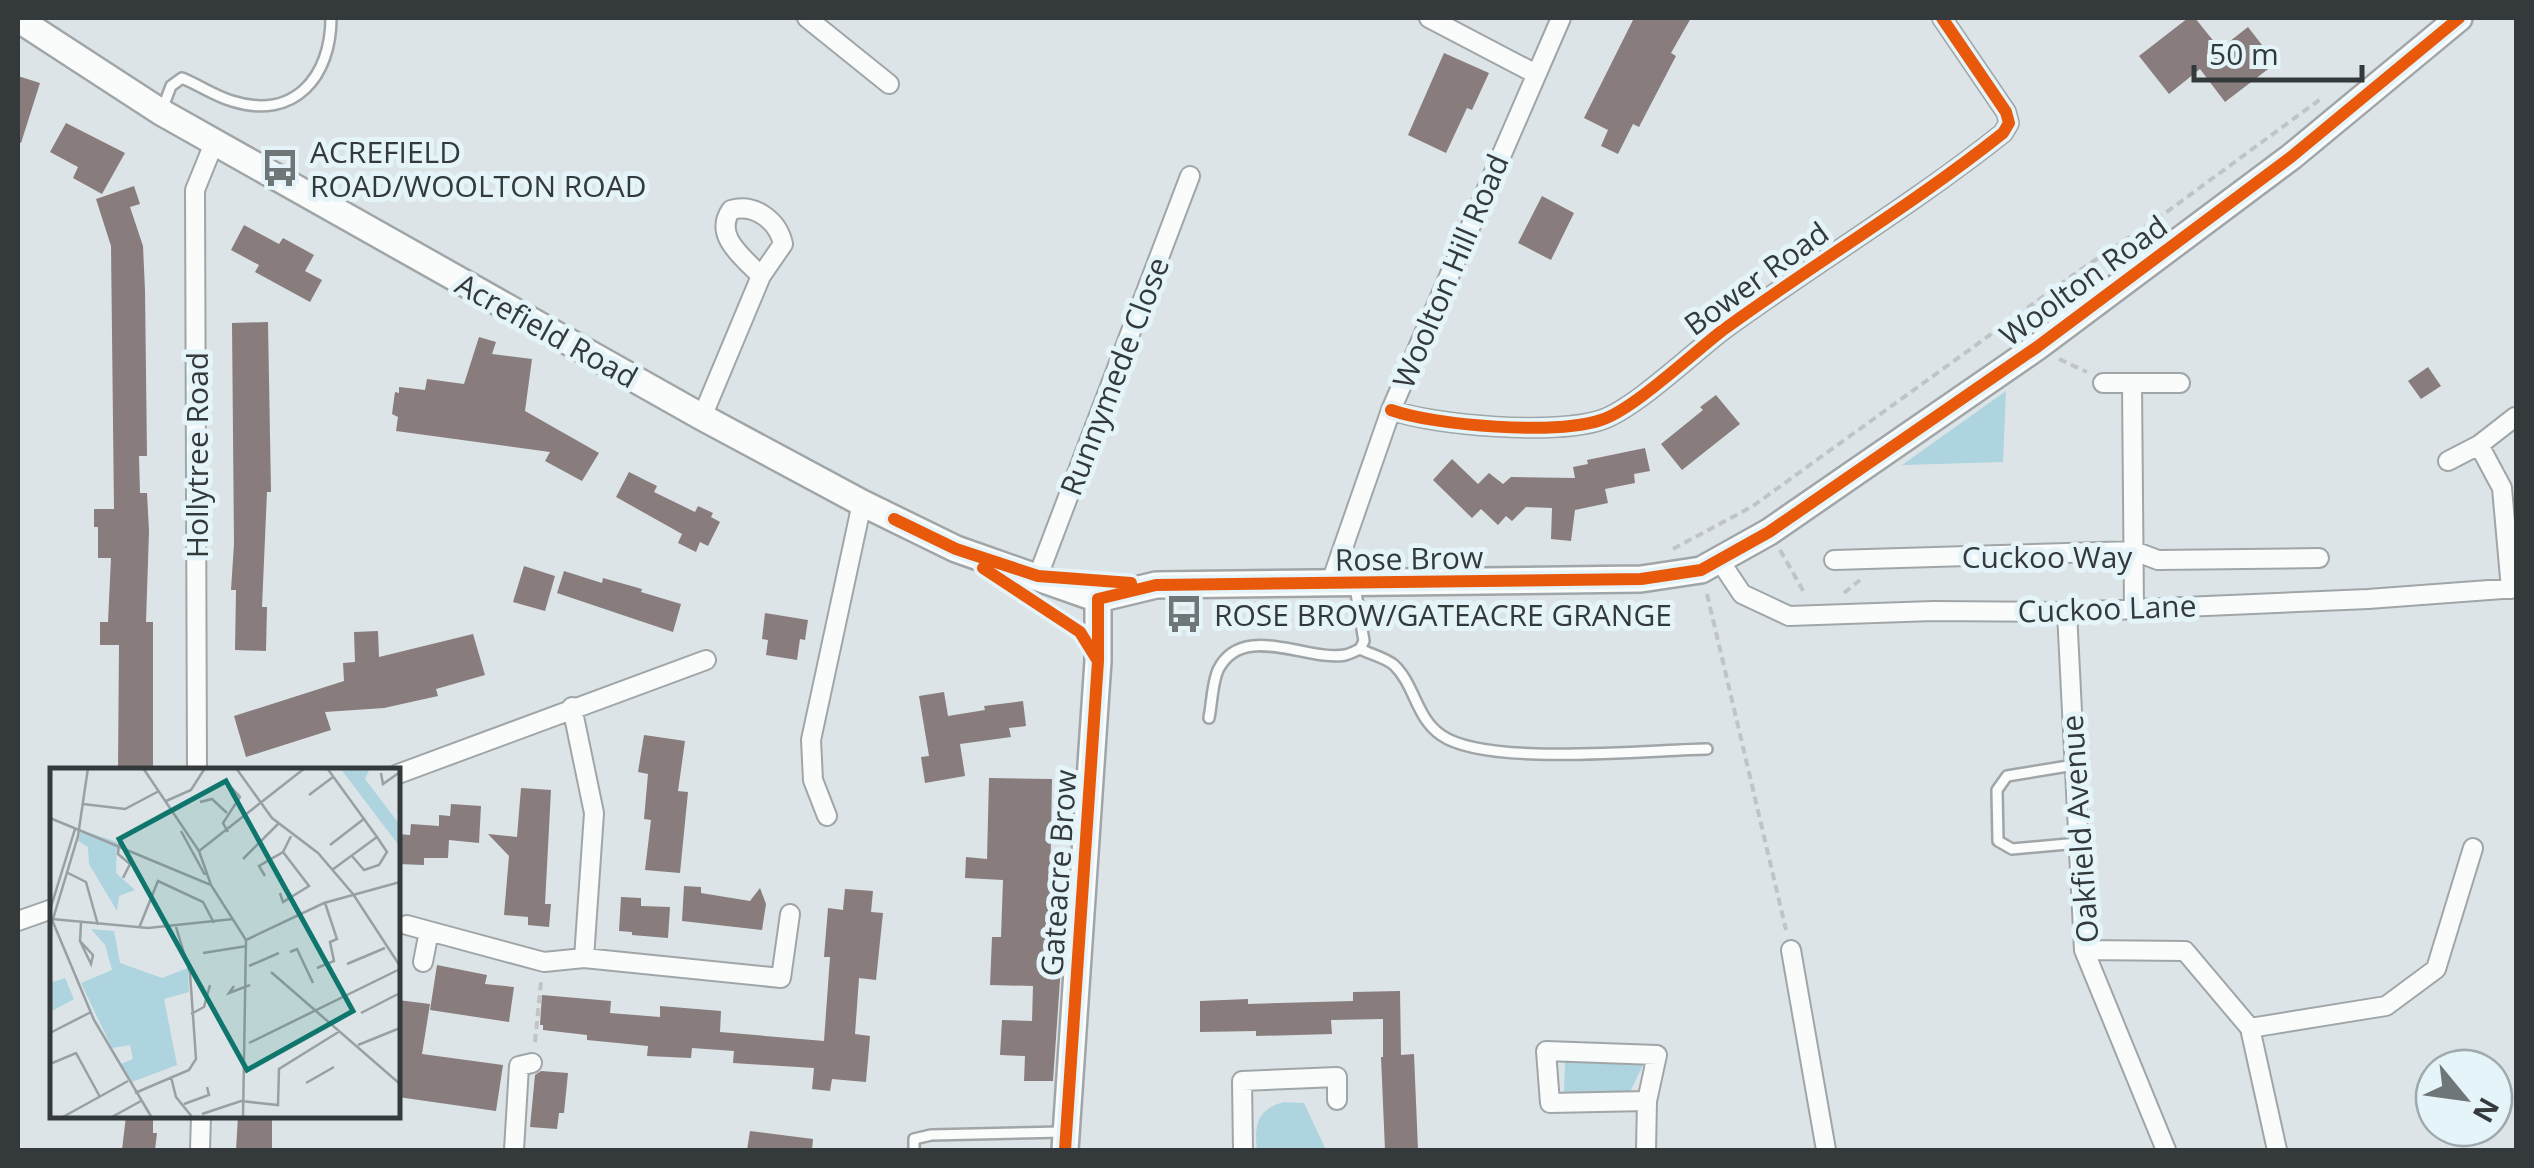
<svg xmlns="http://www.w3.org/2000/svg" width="2534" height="1168" font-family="'Open Sans',sans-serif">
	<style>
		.green { fill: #add4df }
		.building { fill: #887c7c }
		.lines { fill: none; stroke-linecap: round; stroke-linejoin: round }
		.lane-casing { stroke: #a0a6a8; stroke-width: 14 }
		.street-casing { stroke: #a0a6a8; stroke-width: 22 }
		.secondary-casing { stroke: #a0a6a8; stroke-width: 30 }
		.path { stroke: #c1c4c4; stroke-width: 4; stroke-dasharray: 8 5; stroke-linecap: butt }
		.lane { stroke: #fafbfb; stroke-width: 9 }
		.street { stroke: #fafbfb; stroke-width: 18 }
		.secondary { stroke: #fafbfb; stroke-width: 25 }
		.cycleway-casing { stroke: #e5f4f9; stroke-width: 19 }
		.cycleway { stroke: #e8590c; stroke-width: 12 }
		.labels { text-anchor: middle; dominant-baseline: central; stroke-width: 10; stroke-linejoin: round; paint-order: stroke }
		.poi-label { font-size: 30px; fill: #343a3c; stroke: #e5f4f9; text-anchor: start }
		.street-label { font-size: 30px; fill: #343a3c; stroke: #e5f4f9 }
		.inset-road { fill: none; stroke: #99a0a3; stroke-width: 2.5 }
		.view { fill: #0f766e; fill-opacity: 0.15; stroke: #0f766e; stroke-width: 5 }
		.inset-edge { fill: none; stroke: #343a3c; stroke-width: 5 }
	</style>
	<rect width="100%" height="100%" fill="#dce4e7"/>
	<path class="green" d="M2006 391 2003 462 1902 465Z
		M1565 1062 1644 1063 1630 1092H1564Z
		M1284 1102 1304 1103 1325 1148 1257 1150C1254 1125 1257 1109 1284 1102Z"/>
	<path class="building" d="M1634 18H1691L1671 53 1676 56 1639 127 1633 124 1618 154 1601 146 1608 130 1584 118Z
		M2188 18H2195L2220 49 2248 27 2276 63 2225 102 2200 69 2169 94 2139 56Z
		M1444 53 1489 73 1472 110 1467 108 1446 153 1408 135Z
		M18 76 40 83 21 143 18 142Z
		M66 123 125 153 102 194 73 178 78 167 50 152Z
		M134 186 140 204 130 207 143 246 145 290 147 456H139L140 493H147L149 531 146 622H153V770H118L119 645H100V622H108L111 558H98V527H94V509H114L111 246 96 199Z
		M1542 196 1574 213 1551 260 1518 243Z
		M244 225 279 244 283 238 314 255 305 271 322 280 310 302 255 272 259 265 231 250Z
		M268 322 271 492H267L262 607H267L266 651 235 650 236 590H231L234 544 232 323Z
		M479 337 496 342 492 354 532 359 525 411 599 453 582 481 545 461 550 452 396 431 398 417 392 414 395 392 399 393V387L425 390 427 379 464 384Z
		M2428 367 2441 386 2421 399 2408 381Z
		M1716 395 1740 424 1682 470 1661 444 1703 410 1700 407Z
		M1645 448 1650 471 1634 474 1635 483 1605 489 1608 503 1575 510 1571 541 1551 539 1552 508 1526 507 1512 521 1506 516 1498 525 1481 509 1472 518 1433 480 1452 459 1478 484 1489 473 1503 484 1511 477 1575 478 1573 467 1588 464 1587 460Z
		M629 472 657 486 654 492 695 512 698 506 713 513 711 517 720 522 708 546 700 542 696 552 678 543 682 534 616 497Z
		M524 566 555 576 545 611 513 602Z
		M564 571 602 583 603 578 642 589 641 592 681 604 673 632 557 593Z
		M765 613 808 620 805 640 800 639 797 660 766 655 768 640 762 639Z
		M378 631 379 657 473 634 485 675 436 689 438 696 384 708 325 712 331 730 246 757 234 716 344 681 343 663 355 662 354 632Z
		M944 692 948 716 985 710 984 706 1023 701 1026 726 1009 728 1011 737 960 744 965 776 925 783 921 757 929 756 919 696Z
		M644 735 685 741 678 791 688 792 680 873 645 870 651 820 644 819 648 774 638 772Z
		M989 778 1052 779 1050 893 1066 894 1053 1081H1024L1025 1056 1000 1055 1002 1020 1032 1021 1033 986 990 985 992 937H1001L1003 880 965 878 966 857 987 859Z
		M521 788 551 790 545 904H551L549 927 528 925V917L504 915 509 856 488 834 517 837Z
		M451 804 481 806 479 843 449 840 448 858H424V865L398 864V834L410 835 411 824 439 826V815L450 816Z
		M684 886 701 887V893L750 901 760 888 766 904 762 930 682 921Z
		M845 889 873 891 871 912 883 913 876 980 859 978 855 1034 870 1036 866 1082 832 1079 830 1091 812 1089 814 1068 733 1063 734 1051 692 1048 691 1058 647 1056 648 1046 587 1040V1035L543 1030V1025H540L542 995 611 1001 610 1013 660 1017V1006L721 1011 720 1032 824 1041 830 957H824L828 908 843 910Z
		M621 897 641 898V906L670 907 668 938 632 935V932L619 931Z
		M437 965 487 975 485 984 514 987 509 1022 430 1010Z
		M1400 991 1401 1055 1414 1054 1418 1150H1385L1381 1057H1383V1019L1331 1020 1332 1034 1256 1036V1031L1200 1032V1001L1248 999V1004L1353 1001V992Z
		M398 1000 430 1004 422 1054 503 1065 496 1111 398 1097Z
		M541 1071 568 1073 564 1113H559L557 1129 530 1127 535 1075Z
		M126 1116H153V1133H157L155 1150H122Z
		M238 1116H272V1150H236Z
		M750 1131 813 1139 812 1150H747Z"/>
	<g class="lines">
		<g class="lane-casing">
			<path id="lane" d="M162 110 171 86 182 78C199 85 215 96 232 101 295 121 331 76 331 18
				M1360 649C1370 654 1386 658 1394 665 1415 685 1416 718 1441 735 1486 767 1647 750 1707 749
				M1209 718C1212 703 1212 684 1218 670 1242 621 1308 662 1345 655 1350 654 1355 651 1360 649L1364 641 1355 587
				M2074 765 2007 776 1997 790 1998 841 2012 849 2078 843
				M914 1150V1139L931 1135 1063 1132"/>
		</g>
		<g class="street-casing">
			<path id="street" d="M807 18 889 84
				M1429 18 1534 73
				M2103 383H2180
				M2132 385 2134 608
				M1391 410C1436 426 1556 435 1601 420 1633 410 1693 353 1723 330 1815 263 1914 204 2003 133L2009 123 2006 112 1942 18
				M702 417 761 276C743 257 713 236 731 210 755 203 778 221 783 244L761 276
				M2479 445 2502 488 2511 589
				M2448 461 2479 445 2515 417
				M1834 560 2134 551 2158 560 2319 558
				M1720 561 1742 594 1789 616 1933 611 2067 612 2368 599 2516 588
				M1038 576 1190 176
				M1330 585 1391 410 1561 18
				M2067 612 2084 950 2166 1150
				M572 707 594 813 584 958
				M197 770 195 190 214 143
				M398 774 706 660
				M827 816 813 780 811 740 862 503
				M18 921 52 909
				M407 925 429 931
				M1791 950 1826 1150
				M2084 950 2185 951 2250 1028 2277 1150
				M423 962 429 931 544 962 584 958 781 978 790 914
				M2250 1028 2386 1006 2436 969 2473 848
				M200 1150 201 1116
				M514 1150 519 1066 532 1063
				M1243 1150 1242 1081 1337 1077V1100
				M1646 1150 1647 1101 1657 1055 1546 1051 1550 1103 1647 1101"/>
		</g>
		<g class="secondary-casing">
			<path id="secondary" d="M18 19 161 112 702 417 862 503 956 549 1098 599
				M1098 599 1156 585 1641 579 1701 570 1769 532 2037 347 2291 157 2459 18
				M1065 1150 1098 661V599"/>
		</g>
		<path class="path" d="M2059 359 2087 372
			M1673 549 1753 506 2073 275 2168 211 2322 98
			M1780 550 1805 594
			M1844 593 1860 580
			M1707 594 1786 930
			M535 1042 541 982"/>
		<use href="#lane" class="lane"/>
		<use href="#street" class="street"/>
		<use href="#secondary" class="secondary"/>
		<g class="cycleway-casing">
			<path id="cycleway" d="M1391 410C1436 426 1556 435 1601 420 1633 410 1693 353 1723 330 1815 263 1914 204 2003 133L2009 123 2006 112 1942 18
				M894 519 956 549 1038 576 1131 583
				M983 568 1080 632 1098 661
				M1065 1150 1098 661V599L1156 585 1641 579 1701 570 1769 532 2037 347 2291 157 2459 18"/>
		</g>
		<use href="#cycleway" class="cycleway"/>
	</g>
	<defs>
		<g id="bus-bare" transform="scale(3)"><path d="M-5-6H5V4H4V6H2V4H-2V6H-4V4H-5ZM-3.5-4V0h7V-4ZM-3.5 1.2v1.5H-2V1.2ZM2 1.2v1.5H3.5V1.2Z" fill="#6f7678" stroke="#e5f4f9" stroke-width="2.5" paint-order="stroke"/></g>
	</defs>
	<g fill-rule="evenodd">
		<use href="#bus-bare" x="280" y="168"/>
		<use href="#bus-bare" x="1184" y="614"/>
	</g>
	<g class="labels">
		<g class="poi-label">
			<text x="310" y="151">ACREFIELD<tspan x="310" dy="34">ROAD/WOOLTON ROAD</tspan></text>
			<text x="1214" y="614">ROSE BROW/GATEACRE GRANGE</text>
		</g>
		<g class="street-label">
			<text transform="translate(1450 271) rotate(-67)">Woolton Hill Road</text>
			<text transform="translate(1756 278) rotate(-36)">Bower Road</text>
			<text transform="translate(2083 280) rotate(-36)">Woolton Road</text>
			<text transform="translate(547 330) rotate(29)">Acrefield Road</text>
			<text transform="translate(1114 376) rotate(-69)">Runnymede Close</text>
			<text transform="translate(196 455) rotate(-90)">Hollytree Road</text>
			<text x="2047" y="556">Cuckoo Way</text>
			<text transform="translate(1409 558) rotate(-1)">Rose Brow</text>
			<text transform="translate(2107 608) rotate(-2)">Cuckoo Lane</text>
			<text transform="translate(2079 829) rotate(-94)">Oakfield Avenue</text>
			<text transform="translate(1058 873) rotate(-86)">Gateacre Brow</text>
		</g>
	</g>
	<g transform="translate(50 768)">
		<rect width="350" height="350" fill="#dce4e7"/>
		<path d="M290 0H320L315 11 350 57V79ZM31 62 67 74 66 105 85 122 69 128 67 143 39 96 38 79 28 73ZM41 161 64 163 70 195 112 210 138 200 139 224 114 231 127 297 82 314 71 296 83 291 80 277 62 280 31 215 62 202 55 177ZM15 210 24 231 0 244V215Z" fill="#add4df"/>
		<path class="inset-road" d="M93 0 149 83 161 117M186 0 222 50 268 85 303 126 350 198M277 0 327 69 282 102M331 5 333 16 350 4M259 27 283 9M116 33 141 22 155 0M150 34 162 31 177 45M33 36 75 41 109 23M0 50 161 117 196 172M131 63 155 107M178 64 173 55 190 29 180 18M69 75 68 86 80 96 73 110M280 77 315 50M149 83 255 0M302 88 314 102 329 97 337 84 327 69M193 91 228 56M18 105 36 114 48 157M215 108 209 98 233 84 241 68M230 125 233 134 259 118 233 84M0 142 25 61M0 147 44 252 102 350M2 151 98 160 183 151M3 151 28 68 38 0M89 160 108 113 153 134 164 155M30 173 41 196 43 187 30 173 31 155M240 184 247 181 263 215M153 185 197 178M297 196 335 180M199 198 229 185M267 200 284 193 280 174 287 171 275 135M221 204 350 316M184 218 179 225 200 217M311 245 350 225M141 246 154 239 160 217M0 265 41 244M199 275 350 201M308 277 350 260M0 296 26 285 50 329M121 309 126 329 143 350M256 315 284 299M85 325 139 302 146 291 140 205 126 159M134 336 159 327 157 319M152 346 191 333 228 337 229 301 290 263M11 350 78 313M60 350 91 333M193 350 196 172 274 135 350 114"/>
		<path class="view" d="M176 13 303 243 197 302 69 71Z"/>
		<rect width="350" height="350" class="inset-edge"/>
	</g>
	<rect width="2534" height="1168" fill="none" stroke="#343a3c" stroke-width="40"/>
	<g transform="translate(2464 1098) rotate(119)"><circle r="48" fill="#e5f4f9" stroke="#9eaaad" stroke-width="2.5"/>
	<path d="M0-8L18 38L0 25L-18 38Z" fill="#6f7678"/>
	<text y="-15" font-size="28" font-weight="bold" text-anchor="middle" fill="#343a3c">N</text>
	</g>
	<path d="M2194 65v15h168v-15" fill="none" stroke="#343a3c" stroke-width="5"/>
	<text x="2209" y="65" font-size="30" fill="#343a3c" stroke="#e5f4f9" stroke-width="8" paint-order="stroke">50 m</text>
</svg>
